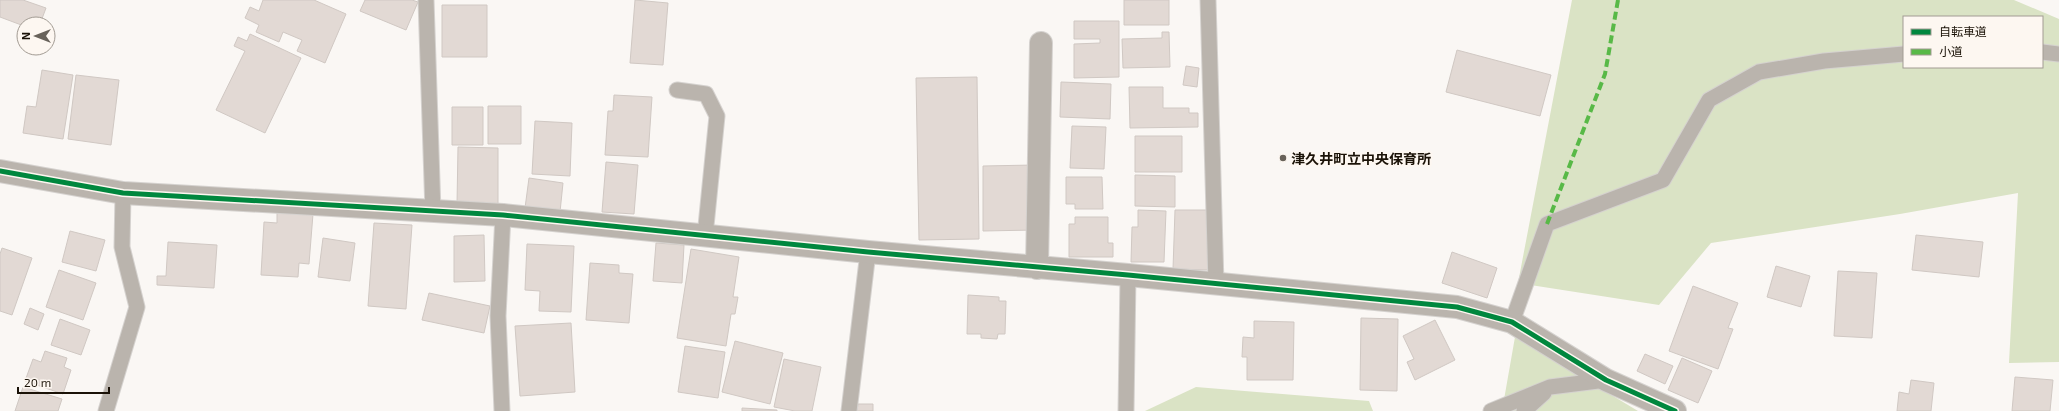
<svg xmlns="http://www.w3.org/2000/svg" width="2059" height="411" font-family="'Exo 2','Noto Sans JP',sans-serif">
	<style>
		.green { fill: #dae3c5; fill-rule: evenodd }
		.building { fill: #e2d9d4; stroke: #d0c8c3 }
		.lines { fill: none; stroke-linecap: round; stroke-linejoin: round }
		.lane-casing { stroke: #d5d2cf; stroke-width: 17 }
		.street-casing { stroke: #d5d2cf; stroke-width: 24 }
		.lane { stroke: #bab4ad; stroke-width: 15 }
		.street { stroke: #bab4ad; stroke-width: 22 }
		.quiet { stroke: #58b947; stroke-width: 4; stroke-dasharray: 8 4; stroke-linecap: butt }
		.cycleway-casing { stroke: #fdf7f1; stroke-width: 8 }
		.cycleway { stroke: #00873e; stroke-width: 5 }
		.poi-dot { fill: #68625a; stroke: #fdf7f1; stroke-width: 1.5 }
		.labels { text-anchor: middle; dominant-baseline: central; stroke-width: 4; stroke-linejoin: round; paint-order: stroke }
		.poi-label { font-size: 14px; font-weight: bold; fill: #1a1207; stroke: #fdf7f1; text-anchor: start }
	</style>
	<rect width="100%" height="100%" fill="#faf7f4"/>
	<path class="green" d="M1572 0H2014L2059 19V362L2009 363 2018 193 1900 214 1711 243 1659 305 1518 283ZM1904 17H2042V67H1904Z
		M1515 337 1638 411H1502Z
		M1196 387 1369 401 1373 411H1145Z"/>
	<path class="building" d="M0 0H23L46 8 40 24H24V26L0 17Z
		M263 0H314L346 14 325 63 297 51 302 40 283 32 279 42 256 32 259 25 245 18 250 7 259 11Z
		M365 0H412L418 2 406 30 360 11Z
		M635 0 668 3 663 65 630 63Z
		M1124 0H1169V25H1124Z
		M442 5H487V57H442Z
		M1074 21H1119V77L1074 78V44L1100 43V39H1074Z
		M1162 32H1169L1170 67 1123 68 1122 39 1162 38Z
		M250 34 301 58 265 133 216 110 245 51 234 46 238 37 247 41Z
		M1457 50 1551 75 1540 116 1446 92Z
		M1186 66 1199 68 1197 87 1183 85Z
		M42 70 73 75 63 139 23 133 27 106 36 107Z
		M76 75 119 80 111 145 68 139Z
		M977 77 979 239 919 240 916 78Z
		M1061 82 1111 84 1110 119 1060 117Z
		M1129 87H1163V108H1189V113H1198V127L1130 128Z
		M614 95 652 97 648 157 605 155 608 111H613Z
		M488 106H521V144H488Z
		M452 107H483V145H452Z
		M535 121 572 123 570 176 532 174Z
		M1072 126 1106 127 1104 169 1070 168Z
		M1135 136H1182V172H1135Z
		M458 147 498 148V205L457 204Z
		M606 162 638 165 634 214 602 212Z
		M1034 165 1035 230 983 231V166Z
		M1135 175 1175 176V207L1135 206Z
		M1066 177H1102L1103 209H1075V204H1066Z
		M529 178 563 183 560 212 525 208Z
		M1138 210 1166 211 1164 262H1131L1132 227H1138Z
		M1175 210H1211L1210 270 1173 269Z
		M277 211 313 214 309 264 299 263 298 277 261 275 264 222 277 223Z
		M1075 217H1108V243H1113V257H1069V224H1075Z
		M374 223 412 225 406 309 368 306Z
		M70 231 105 240 96 271 62 262Z
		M484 235 485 281 454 282V236Z
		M1916 235 1983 242 1979 277 1912 270Z
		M323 238 355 243 350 281 318 277Z
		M168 242 217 245 214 288 157 285V276H166Z
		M656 243 684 245 682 283 653 281Z
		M527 244 574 246 571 312 539 311 540 291 525 290Z
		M2 248 32 258 12 315 0 311V254Z
		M691 249 739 257 733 297H738L735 314H731L726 346 677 338Z
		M1452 252 1497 268 1487 298 1442 283Z
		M590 263 619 265V273L633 274 629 323 586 320Z
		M1776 266 1810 276 1801 307 1767 297Z
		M59 270 96 283 83 320 46 307Z
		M1838 271 1877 273 1872 338 1834 336Z
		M1693 286 1738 303 1728 328 1733 329 1718 369 1669 351Z
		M429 293 490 306 484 333 422 320Z
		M968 295 999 297V301H1006L1005 334H998L997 339 981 338V334H967Z
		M30 308 44 314 38 330 24 324Z
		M1361 318 1398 319 1397 391 1360 390Z
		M60 319 90 330 81 355 51 345Z
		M1435 320 1455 360 1415 380 1407 362 1414 359 1403 336Z
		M1254 321 1294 322 1293 380H1247V357H1242L1243 337 1254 338Z
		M571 323 575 392 520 396 515 326Z
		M735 341 783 353 770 404 722 392Z
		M685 346 725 352 718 398 678 392Z
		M45 351 67 358 64 367 71 370 63 394 25 381 33 359 41 362Z
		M1645 354 1673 366 1665 384 1637 371Z
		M1682 358 1712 371 1698 403 1668 390Z
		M784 359 821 367 812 411H795L774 407Z
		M2015 377 2053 380 2050 411H2012Z
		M1911 380 1934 383 1931 411H1897L1899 392 1909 394Z
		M23 387 62 399 58 411H15Z
		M858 404H873V411H857Z
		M742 408 777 410V411H742Z"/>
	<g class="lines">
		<g class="lane-casing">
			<path id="lane" d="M426 0 433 212
				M1208 0 1216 284
				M2042 52 2059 54
				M677 90 706 94 717 116 705 236
				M1512 322 1547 224 1663 180 1709 100 1759 72 1824 61 1904 54
				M106 411 137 307 122 247 123 193
				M502 411 498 316 503 215
				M849 411 868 252
				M1126 411 1128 275
				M1491 411 1550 387 1606 380
				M1524 411 1544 393"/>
		</g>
		<g class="street-casing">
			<path id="street" d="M0 171 123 193 503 215 868 252 1128 275 1457 307 1512 322 1606 380 1675 411
				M1037 268 1041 43"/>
		</g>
		<use href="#lane" class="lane"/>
		<use href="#street" class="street"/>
		<path class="quiet" d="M1547 224 1605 74 1618 0"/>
		<g class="cycleway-casing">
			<path id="cycleway" d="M0 171 123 193 503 215 868 252 1128 275 1457 307 1512 322 1606 380 1675 411"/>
		</g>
		<use href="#cycleway" class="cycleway"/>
	</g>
	<circle class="poi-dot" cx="1283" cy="158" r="4"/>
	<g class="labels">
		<g class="poi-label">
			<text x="1291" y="158">津久井町立中央保育所</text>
		</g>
	</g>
	<rect x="1903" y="16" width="140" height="52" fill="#fdf7f1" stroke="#a29b93"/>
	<rect x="1911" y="29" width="20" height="6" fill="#00873e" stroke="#a29b93"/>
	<text x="1939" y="36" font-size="12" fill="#1a1207">自転車道</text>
	<rect x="1911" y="49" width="20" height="6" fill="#58b947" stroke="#a29b93"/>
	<text x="1939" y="56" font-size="12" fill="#1a1207">小道</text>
	<g transform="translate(36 36) rotate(270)"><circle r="19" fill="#fdf7f1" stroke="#a29b93"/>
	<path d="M0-3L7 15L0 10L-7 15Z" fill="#68625a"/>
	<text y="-6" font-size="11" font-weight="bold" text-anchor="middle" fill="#1a1207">N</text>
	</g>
	<path d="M18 387v6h91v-6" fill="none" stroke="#1a1207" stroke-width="2"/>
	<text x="24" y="387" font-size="12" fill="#1a1207" stroke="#fdf7f1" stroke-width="3" paint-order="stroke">20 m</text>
</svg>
